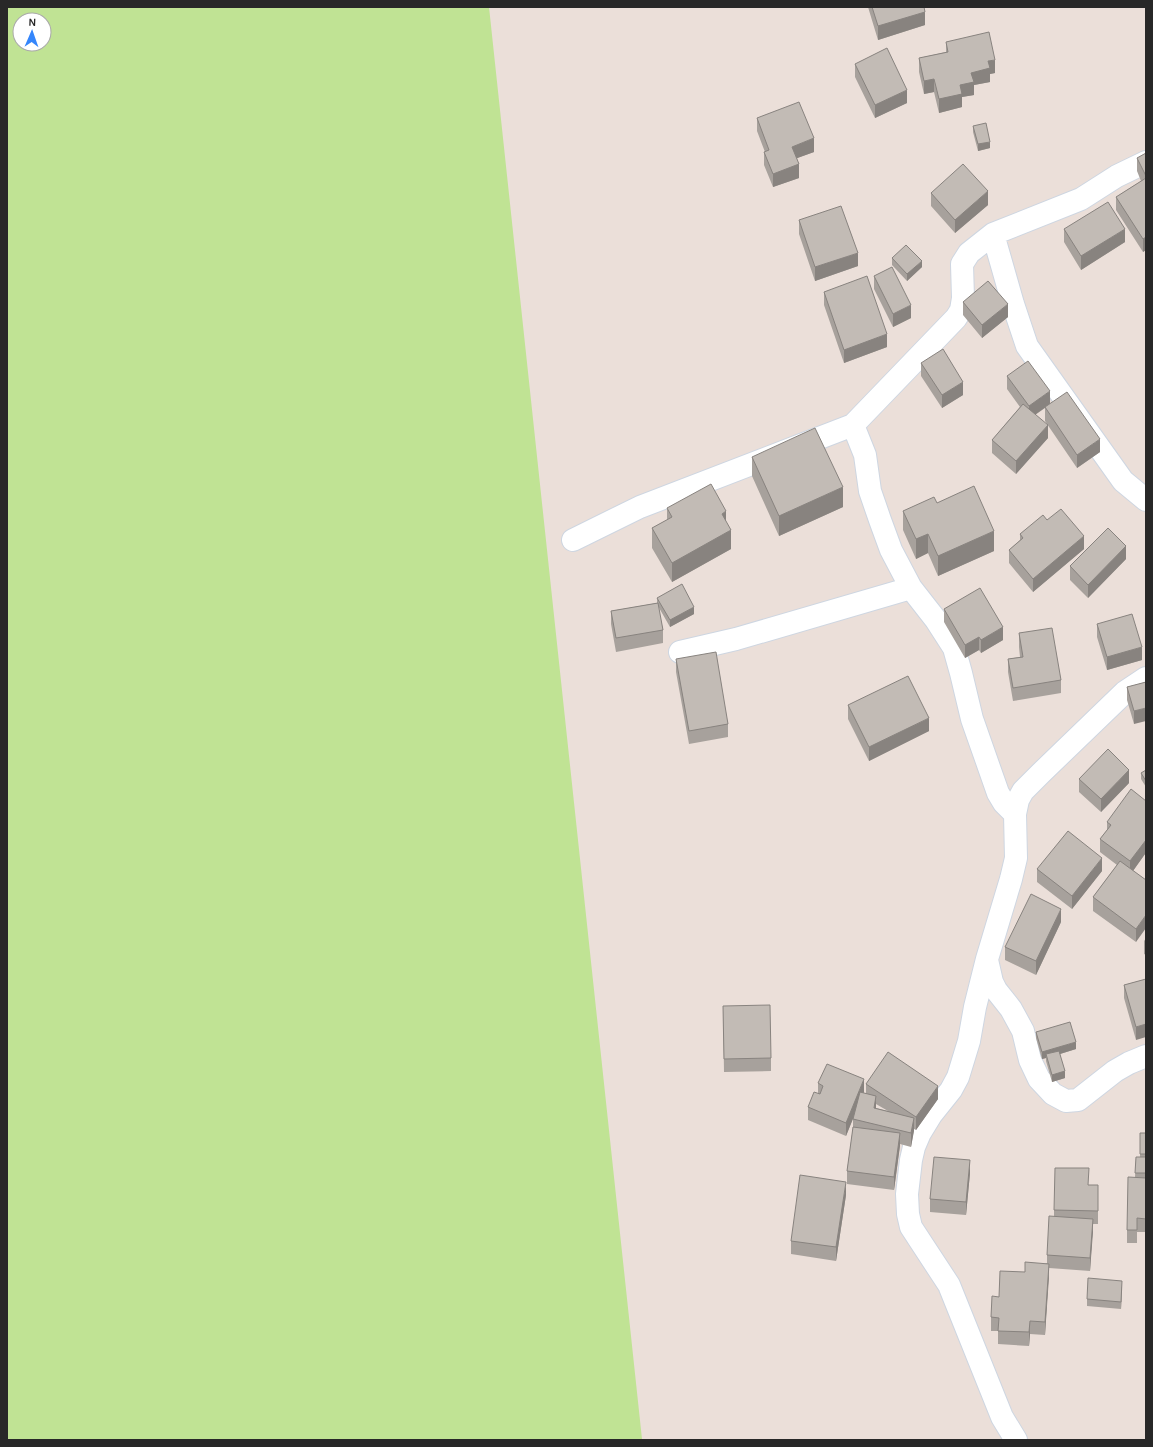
<svg xmlns="http://www.w3.org/2000/svg" width="1153" height="1447" font-family="Karla,sans-serif">
	<style>
		.green { fill: #c0e394; fill-rule: evenodd }
		.lines { fill: none; stroke-linecap: round; stroke-linejoin: round }
		.minor-casing { stroke: #ced6e1; stroke-width: 24 }
		.minor { stroke: #fff; stroke-width: 22 }
		.wall { fill: #a7a19c; fill-rule: evenodd }
		.shaded-wall { fill: #88837f }
		.building { fill: #c2bbb5; stroke: #88837f }
	</style>
	<rect width="100%" height="100%" fill="#ebdfd9"/>
	<path class="green" d="M7 7H489L642 1439 641 1440H7ZM20 20H44V44H20Z"/>
	<g class="lines">
		<g class="minor-casing">
			<path id="minor" d="M993 234 1013 304 1027 346 1123 481 1146 500
				M853 425 865 455 870 491 880 520 891 550 911 588 936 620 954 648 961 673 972 719 998 793 1004 803 1015 814
				M573 540 640 507 853 425 956 318 961 310 963 298 962 264 969 253 993 234 1081 199 1117 176 1146 162
				M680 652 736 639 911 588
				M987 960 992 982 996 990 1011 1009 1023 1031 1030 1060 1039 1079 1053 1094 1066 1101 1078 1100 1115 1071 1129 1063 1146 1056
				M1016 1440 1002 1417 949 1285 911 1227 908 1214 907 1194 911 1160 914 1147 920 1133 931 1115 951 1090 958 1077 969 1041 975 1007 987 959 1011 879 1016 858 1015 814 1018 800 1023 791 1041 773 1125 692 1146 678"/>
		</g>
		<use href="#minor" class="minor"/>
	</g>
	<path class="wall" d="M868 7H924L925 25 878 40Z
		M946 42 995 73 990 74V82L974 85V95L962 97V107L939 113 934 92 924 94 919 72V58L946 52Z
		M855 64 907 103 875 118 855 77Z
		M757 118 814 152 797 158 799 178 773 187 764 165V152H765L757 131Z
		M973 126 990 148 978 151 973 132Z
		M1146 153V250L1143 252 1116 210V197L1141 181 1137 171V158Z
		M931 193 988 205 955 233 931 206Z
		M799 220 858 266 815 281 799 234Z
		M1064 229 1125 242 1081 270 1064 242Z
		M892 258 922 267 907 281 892 265Z
		M874 276 911 318 893 327 874 289Z
		M824 292 887 347 844 363 824 305Z
		M963 302 1008 317 982 338 963 315Z
		M921 363 963 395 942 408 921 376Z
		M1007 376 1050 404 1100 452 1077 468 1045 421V408L1035 415 1048 438 1016 474 992 453V440L1020 407 1007 389Z
		M752 457 843 507 779 536 752 476Z
		M937 503 994 551 938 576 928 553 916 559 903 530V511Z
		M667 508 726 522 731 549 672 582 652 548V528L667 520Z
		M1047 520 1084 549 1033 592 1009 563V550L1020 540V534Z
		M1126 559 1088 598 1070 580V566Z
		M657 598 694 614 670 627 658 606 663 630V643L616 652 611 624V611L657 603Z
		M944 609 1003 640 981 653 979 650 965 658 944 622Z
		M1097 624 1142 660 1107 670 1097 637Z
		M1019 633 1061 680V693L1013 701 1008 672V659L1020 657 1019 647Z
		M676 659 728 724V737L689 744 676 672Z
		M1146 682 1134 724 1127 700V687Z
		M848 705 929 731 869 761 848 719Z
		M1146 770V787L1141 779V773Z
		M1079 779 1129 783 1101 812 1079 792Z
		M1146 801V859L1145 858V854L1133 871 1146 880 1136 942 1093 911V897L1117 865 1100 852V839L1107 830V822Z
		M1037 869 1102 871 1072 909 1037 882Z
		M1061 922 1036 975 1005 960V947Z
		M1146 938V955L1144 954V941Z
		M1146 979 1136 1040 1124 998V985Z
		M723 1006 771 1058V1071L724 1072Z
		M1036 1032 1076 1049 1060 1054 1065 1078 1052 1082 1046 1061V1058L1042 1059 1036 1038Z
		M818 1083 864 1092V1093H866V1084L938 1099 916 1130 914 1129 911 1147 900 1144 894 1190 847 1184V1171L853 1127V1118L846 1136 808 1120V1107L818 1093ZM876 1104 888 1111 876 1108Z
		M1140 1133H1146V1232H1137V1243H1127V1230L1135 1177 1136 1157H1140Z
		M970 1173 966 1215 930 1212V1199Z
		M1088 1185H1098V1224H1093L1090 1271 1049 1268 1045 1335 1030 1334 1029 1346 998 1344V1331H991V1317L999 1297 1025 1272 1047 1263V1255L1054 1216V1210Z
		M846 1195 836 1261 791 1254V1241Z
		M1122 1287 1121 1309 1087 1306V1299Z"/>
	<path class="shaded-wall" d="M925 12V25L878 40V26Z
		M995 60V73L990 74V82L974 85V95L962 97V107L939 113V99L960 85 971 73 988 61Z
		M934 79V92L924 94V81Z
		M907 90V103L875 118V105Z
		M814 138V152L792 160V147Z
		M990 142V148L978 151V144Z
		M799 164V178L773 187V174Z
		M988 191V205L955 233V220Z
		M1125 229V242L1081 270V256Z
		M1146 237V250L1143 252V239Z
		M858 253V266L815 281V267Z
		M922 261V267L907 281V274Z
		M1008 304V317L982 338V325Z
		M911 305V318L893 327V314Z
		M887 334V347L844 363V350Z
		M963 382V395L942 408V395Z
		M1050 391V404L1029 419V406Z
		M1048 425V438L1016 474V461Z
		M1100 439V452L1077 468V455Z
		M843 487V507L779 536V516Z
		M726 511V530L722 514Z
		M731 530V549L672 582V563Z
		M994 531V551L938 576V556Z
		M928 534V553L916 559V539Z
		M1084 536V549L1033 592V579Z
		M1126 546V559L1088 598V585Z
		M694 607V614L670 627V620Z
		M1003 627V640L981 653V640Z
		M979 637V650L965 658V645Z
		M1142 647V660L1107 670V657Z
		M1146 708V721L1134 724V711Z
		M929 718V731L869 761V747Z
		M1129 770V783L1101 812V799Z
		M1146 840V852H1145V854L1130 875V861Z
		M1102 858V871L1072 909V896Z
		M1061 909V922L1036 975V961Z
		M1146 915V928L1136 942V929Z
		M1146 1024V1037L1136 1040V1027Z
		M1076 1042V1049L1047 1058 1046 1054V1058L1042 1059V1052Z
		M1065 1071V1078L1052 1082V1075Z
		M864 1079V1092L846 1136V1123Z
		M938 1086V1099L916 1130V1117Z
		M876 1096V1109L874 1108Z
		M914 1118V1131L911 1147V1133Z
		M900 1133V1146L894 1190V1177Z
		M970 1160V1173L966 1215V1202Z
		M846 1182V1195L836 1261V1247Z
		M1093 1219V1232L1090 1271V1258Z
		M1049 1264V1277L1045 1335V1322Z
		M1122 1281V1287L1121 1309V1302Z
		M1030 1321V1334L1029 1346V1332Z"/>
	<path class="building" d="M872 7H924L925 12 878 26Z
		M989 32 995 60 988 61 990 68 971 73 974 82 960 85 962 94 939 99 934 79 924 81 919 58 948 52 946 42Z
		M887 48 907 90 875 105 855 64Z
		M799 102 814 138 792 147 799 164 773 174 764 152 769 150 757 118Z
		M986 123 990 142 978 144 973 126Z
		M1146 153V176L1137 158Z
		M963 164 988 191 955 220 931 193Z
		M1146 178V237L1143 239 1116 197Z
		M1108 202 1125 229 1081 256 1064 229Z
		M841 206 858 253 815 267 799 220Z
		M906 245 922 261 907 274 892 258Z
		M892 267 911 305 893 314 874 276Z
		M867 276 887 334 844 350 824 292Z
		M988 281 1008 304 982 325 963 302Z
		M943 349 963 382 942 395 921 363Z
		M1028 361 1050 391 1029 406 1007 376Z
		M1067 392 1100 439 1077 455 1045 407Z
		M1023 404 1048 425 1016 461 992 440Z
		M815 428 843 487 779 516 752 457Z
		M711 484 726 511 722 514 731 530 672 563 652 528 672 517 667 508Z
		M974 486 994 531 938 556 928 534 916 539 903 511 934 497 937 503Z
		M1061 509 1084 536 1033 579 1009 550 1023 538 1020 534 1043 515 1047 520Z
		M1108 528 1126 546 1088 585 1070 566Z
		M682 584 694 607 670 620 657 598Z
		M980 588 1003 627 981 640 979 637 965 645 944 609Z
		M658 603 663 630 616 638 611 611Z
		M1132 614 1142 647 1107 657 1097 624Z
		M1052 628 1061 680 1013 688 1008 659 1023 657 1019 633Z
		M716 652 728 724 689 731 676 659Z
		M908 676 929 718 869 747 848 705Z
		M1146 682V708L1134 711 1127 687Z
		M1108 749 1129 770 1101 799 1079 779Z
		M1146 770V781L1141 773Z
		M1131 789 1146 801V840L1130 861 1100 839 1111 825 1107 822Z
		M1068 831 1102 858 1072 896 1037 869Z
		M1120 861 1146 880V915L1136 929 1093 897Z
		M1031 894 1061 909 1036 961 1005 947Z
		M1146 979V1024L1136 1027 1124 985Z
		M770 1005 771 1058 724 1059 723 1006Z
		M1070 1022 1076 1042 1042 1052 1036 1032Z
		M1059 1051 1065 1071 1052 1075 1046 1054Z
		M888 1052 938 1086 916 1117 866 1084Z
		M827 1064 864 1079 846 1123 808 1107 814 1092 820 1094 823 1086 818 1083Z
		M860 1092 876 1096 874 1108 914 1118 911 1133 853 1119Z
		M853 1127 900 1133 894 1177 847 1171Z
		M1140 1133H1146V1154H1140Z
		M934 1157 970 1160 966 1202 930 1199Z
		M1136 1157H1146V1173H1135Z
		M1055 1168H1089L1088 1185H1098V1211L1054 1210Z
		M800 1175 846 1182 836 1247 791 1241Z
		M1128 1177 1146 1178V1219L1137 1218V1230H1127Z
		M1049 1216 1093 1219 1090 1258 1047 1255Z
		M1025 1262 1049 1264 1045 1322 1030 1321 1029 1332 998 1331 999 1318 991 1317 992 1296 999 1297 1000 1271 1025 1272Z
		M1088 1278 1122 1281 1121 1302 1087 1299Z"/>
	<rect width="1153" height="1447" fill="none" stroke="#282828" stroke-width="16"/>
	<g transform="translate(32 32) rotate(2)"><circle r="19" fill="#ffffff" stroke="#a9a9a9"/>
	<path d="M0-3L7 15L0 10L-7 15Z" fill="#3586fb"/>
	<text y="-6" font-size="11" font-weight="bold" text-anchor="middle" fill="#282828">N</text>
	</g>
</svg>
